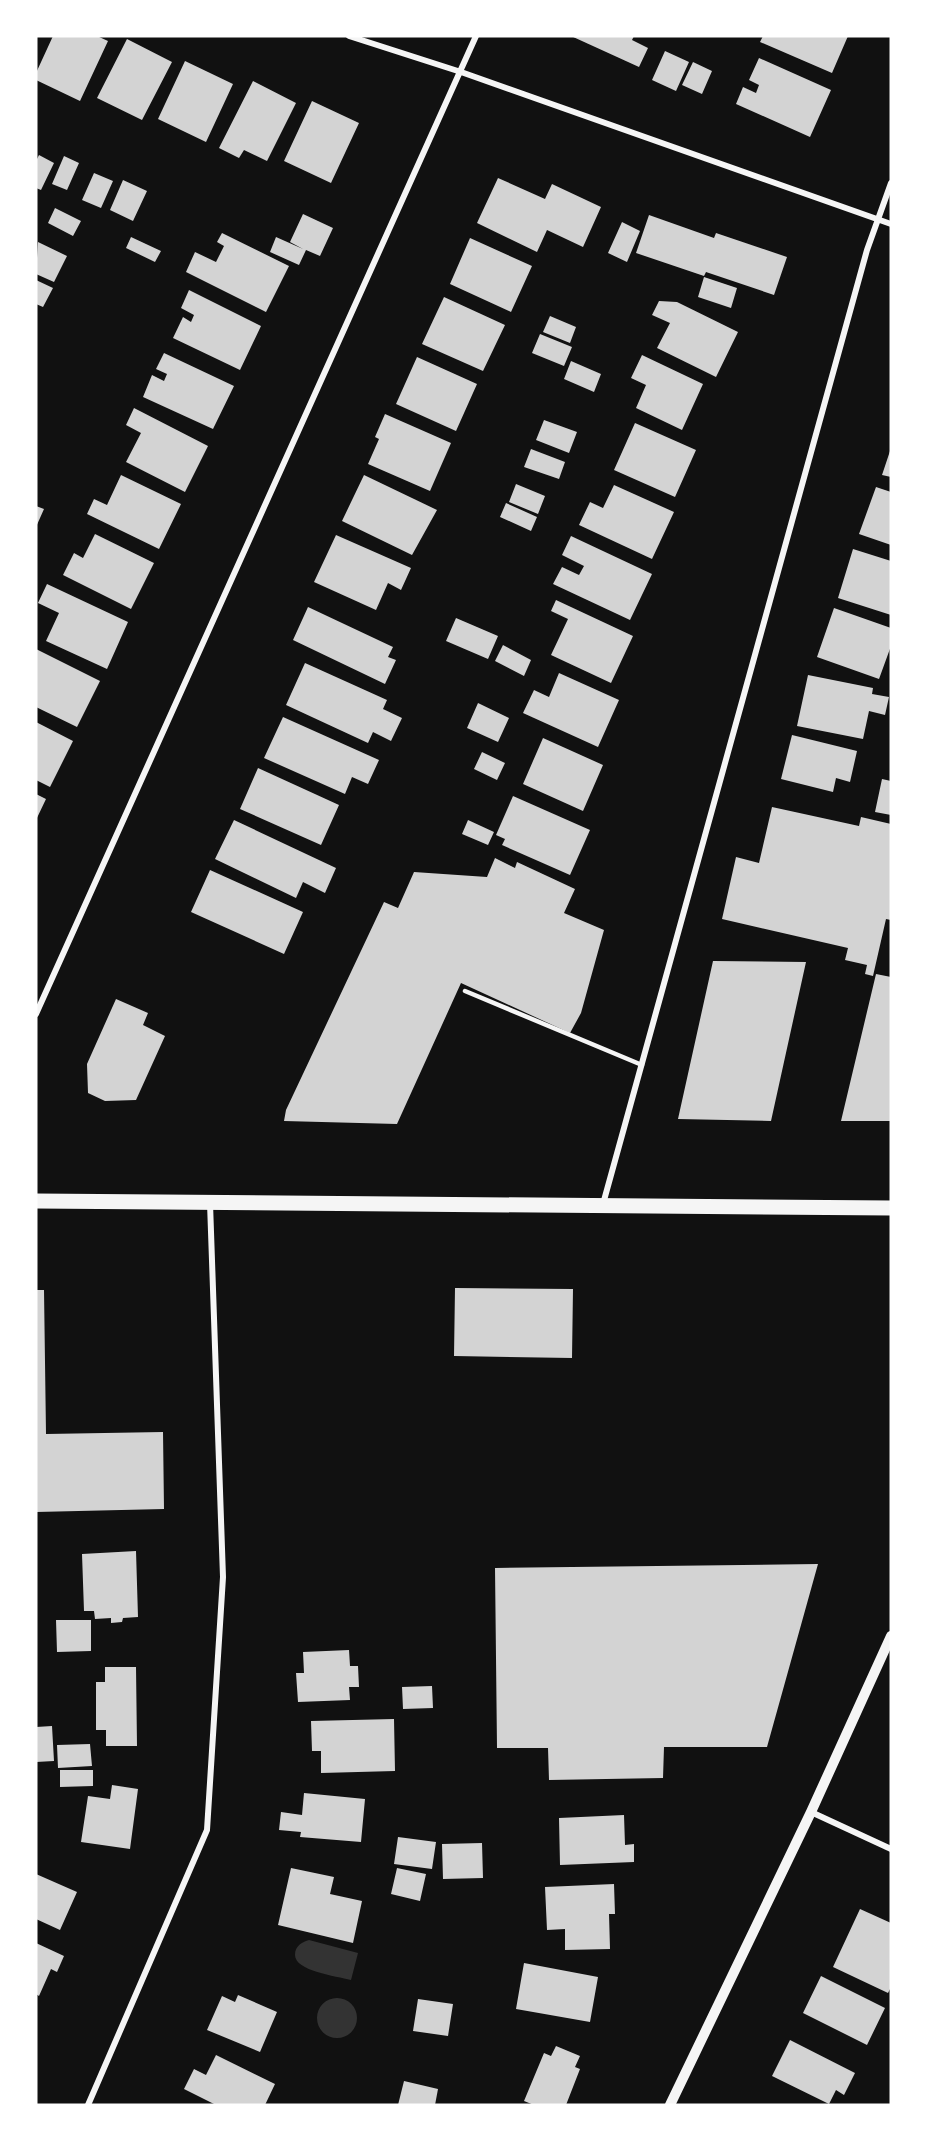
<svg xmlns="http://www.w3.org/2000/svg" width="927" height="2141" font-family="'DM Sans',sans-serif">
	<style>
		.water { fill: #333 }
		.building { fill: #d3d3d3 }
		.lines { fill: none; stroke-linecap: round; stroke-linejoin: round }
		.service { stroke: #f5f5f5; stroke-width: 4.5 }
		.minor { stroke: #f5f5f5; stroke-width: 6 }
		.tertiary { stroke: #f5f5f5; stroke-width: 10 }
		.primary { stroke: #f5f5f5; stroke-width: 15 }
	</style>
	<rect width="100%" height="100%" fill="#111"/>
	<path class="water" d="M309 1940 358 1953 351 1980C336 1976 295 1971 295 1955 295 1945 303 1942 309 1940Z
		M317 2018a20 20 0 1 1 40 0a20 20 0 1 1-40 0Z"/>
	<path class="building" d="M53 36H97L108 41 80 101 36 80V73Z
		M571 36H634L632 40 648 48 639 67Z
		M763 36H848L832 73 760 42Z
		M127 39 172 62 142 120 97 98Z
		M665 51 689 62 676 91 652 80Z
		M759 58 831 90 810 137 736 104 743 87 756 93 759 85 749 80Z
		M185 61 233 84 206 142 158 119Z
		M693 62 712 71 702 94 682 85Z
		M253 81 296 103 267 161 244 150 239 158 219 148Z
		M312 101 359 123 331 183 284 161Z
		M39 155 54 163 41 190 36 188V161Z
		M64 156 79 163 67 190 52 184Z
		M94 173 113 181 101 208 82 200Z
		M498 178 545 199 552 184 601 207 583 247 547 230 537 252 477 223Z
		M123 180 147 191 133 221 110 210Z
		M55 208 81 221 73 236 48 223Z
		M303 214 333 228 320 256 306 250 299 265 270 252 276 237 303 249 290 242Z
		M649 215 714 238 716 233 787 257 774 295 706 272 704 276 636 253Z
		M622 222 640 231 627 262 608 253Z
		M222 233 289 266 266 312 186 272 195 252 216 262 224 246 217 242Z
		M131 237 161 251 155 262 126 248Z
		M470 238 532 266 511 312 450 284Z
		M38 242 67 256 54 282 36 274Z
		M704 277 737 288 731 308 698 297Z
		M36 280 53 288 43 307 36 304Z
		M189 290 261 326 240 370 173 338 183 317 191 322 194 315 181 308Z
		M444 297 505 325 483 371 422 344Z
		M659 301 677 302 738 332 716 377 657 348 670 323 652 315Z
		M550 316 576 327 570 343 543 332Z
		M540 334 572 347 564 366 532 353Z
		M164 353 234 386 213 429 143 397 152 375 164 381 167 374 156 369Z
		M642 355 703 384 682 430 636 408 646 385 631 378Z
		M417 357 477 384 456 431 396 404Z
		M571 361 601 374 594 392 564 379Z
		M134 408 208 446 185 492 126 462 141 433 126 425Z
		M385 414 451 443 430 491 368 464 379 439 375 437Z
		M544 420 577 432 569 453 536 440Z
		M635 423 696 450 675 497 614 470Z
		M891 448V477L882 475Z
		M531 449 565 462 559 479 524 467Z
		M121 475 181 504 159 549 87 514 94 499 107 505Z
		M364 475 437 510 412 555 342 521Z
		M516 484 545 496 538 514 509 502Z
		M614 485 674 512 652 559 579 525 590 502 603 508Z
		M876 487 891 492V545L859 534Z
		M506 503 537 517 531 531 500 517Z
		M36 506 44 509 36 527Z
		M95 534 154 563 131 609 63 575 74 553 83 558Z
		M336 535 411 568 401 590 388 583 376 610 314 582Z
		M571 536 652 574 630 620 553 584 562 567 579 575 584 566 562 555Z
		M853 549 891 561V615L838 598Z
		M47 584 128 622 107 669 46 641 59 613 38 603Z
		M556 600 633 636 611 683 551 655 568 619 551 611Z
		M308 607 393 647 388 657 396 660 385 684 293 640Z
		M834 608 891 628V646L879 679 817 657Z
		M456 618 498 636 488 659 446 641Z
		M503 645 531 660 524 676 495 661Z
		M36 649 100 681 77 727 36 707Z
		M305 663 387 700 383 709 402 718 391 741 373 732 368 743 286 705Z
		M559 673 619 700 598 747 523 713 534 690 549 697Z
		M808 675 873 688 872 694 889 697 885 715 869 711 863 739 797 726Z
		M478 703 509 718 498 742 467 728Z
		M283 717 379 760 368 784 352 777 345 794 264 758Z
		M36 722 73 741 50 787 36 780Z
		M792 735 857 751 850 782 836 778 833 792 781 779Z
		M543 738 603 765 583 811 523 784Z
		M482 752 505 763 497 780 474 769Z
		M258 768 339 805 321 845 240 809Z
		M882 779 891 781V815L875 812Z
		M36 794 46 799 36 820Z
		M513 796 590 830 570 875 502 845 505 839 496 835Z
		M772 807 859 826 861 817 891 824V920L886 919 873 976 865 974 867 965 845 960 848 948 722 919 736 857 759 863Z
		M234 820 336 868 325 893 303 882 296 898 215 859Z
		M468 820 494 832 488 845 462 834Z
		M495 858 515 868 517 862 575 889 564 913 604 930 581 1013 570 1033 461 983 397 1124 284 1121 286 1110 384 902 398 908 414 872 487 877Z
		M210 870 303 912 284 954 191 912Z
		M713 961 806 962 771 1121 678 1119Z
		M876 974 891 977V1121H841Z
		M116 999 148 1013 143 1025 165 1036 136 1100 105 1101 88 1093 87 1064Z
		M455 1288 573 1289 572 1358 454 1356Z
		M36 1290H44L46 1434 163 1432 164 1509 36 1512Z
		M136 1551 138 1617 123 1618 122 1622 111 1623V1618L95 1619 94 1611H84L82 1554Z
		M818 1564 767 1747H664L663 1778 549 1780 548 1748H497L495 1568Z
		M56 1620H91V1651L57 1652Z
		M349 1650 350 1666H358L359 1687H349L350 1700 298 1702 296 1673H304L303 1652Z
		M105 1667H136L137 1746H106V1730H96V1682H105Z
		M432 1686 433 1708 403 1709 402 1687Z
		M394 1719 395 1771 321 1773V1751H312L311 1721Z
		M52 1726 54 1761 36 1762V1727Z
		M90 1744 92 1766 58 1768 57 1745Z
		M60 1770H93V1786L60 1787Z
		M112 1785 138 1789 130 1849 81 1842 88 1796 110 1799Z
		M304 1793 365 1799 361 1842 300 1837 301 1832 279 1830 281 1812 302 1815Z
		M624 1815 625 1845 634 1844V1862L560 1865 559 1818Z
		M398 1837 436 1842 432 1869 394 1864Z
		M482 1843 483 1878 443 1879 442 1844Z
		M291 1868 334 1877 330 1894 362 1901 353 1943 278 1925Z
		M397 1868 426 1874 420 1901 391 1894Z
		M36 1874 77 1892 60 1930 36 1919Z
		M614 1884 615 1914H609L610 1949 565 1950V1929L547 1930 545 1887Z
		M860 1909 891 1923V1987L888 1993 833 1967Z
		M36 1943 64 1956 57 1972 51 1969 39 1996 36 1994Z
		M524 1963 598 1977 590 2022 516 2009Z
		M821 1976 885 2008 867 2045 803 2013Z
		M238 1995 277 2012 260 2052 207 2030 222 1996 235 2002Z
		M418 1999 453 2004 448 2036 413 2031Z
		M790 2040 855 2073 844 2095 836 2090 829 2104 772 2076Z
		M556 2046 580 2056 575 2067 580 2069 566 2105H534L524 2101 544 2053 551 2056Z
		M216 2055 275 2084 265 2105H216L184 2089 194 2069 206 2075Z
		M404 2081 438 2089 435 2105H398Z"/>
	<g class="lines">
		<path class="service" d="M465 991 642 1065"/>
		<path class="minor" d="M349 36 461 72 891 224
			M36 1014 476 36
			M603 1204 867 250 891 183
			M811 1812 891 1849
			M88 2105 207 1830 223 1577 210 1203"/>
		<path class="tertiary" d="M670 2105 811 1812 891 1636"/>
		<path class="primary" d="M36 1201 891 1208"/>
	</g>
	<rect width="927" height="2141" fill="none" stroke="#ffffff" stroke-width="75"/>
</svg>
